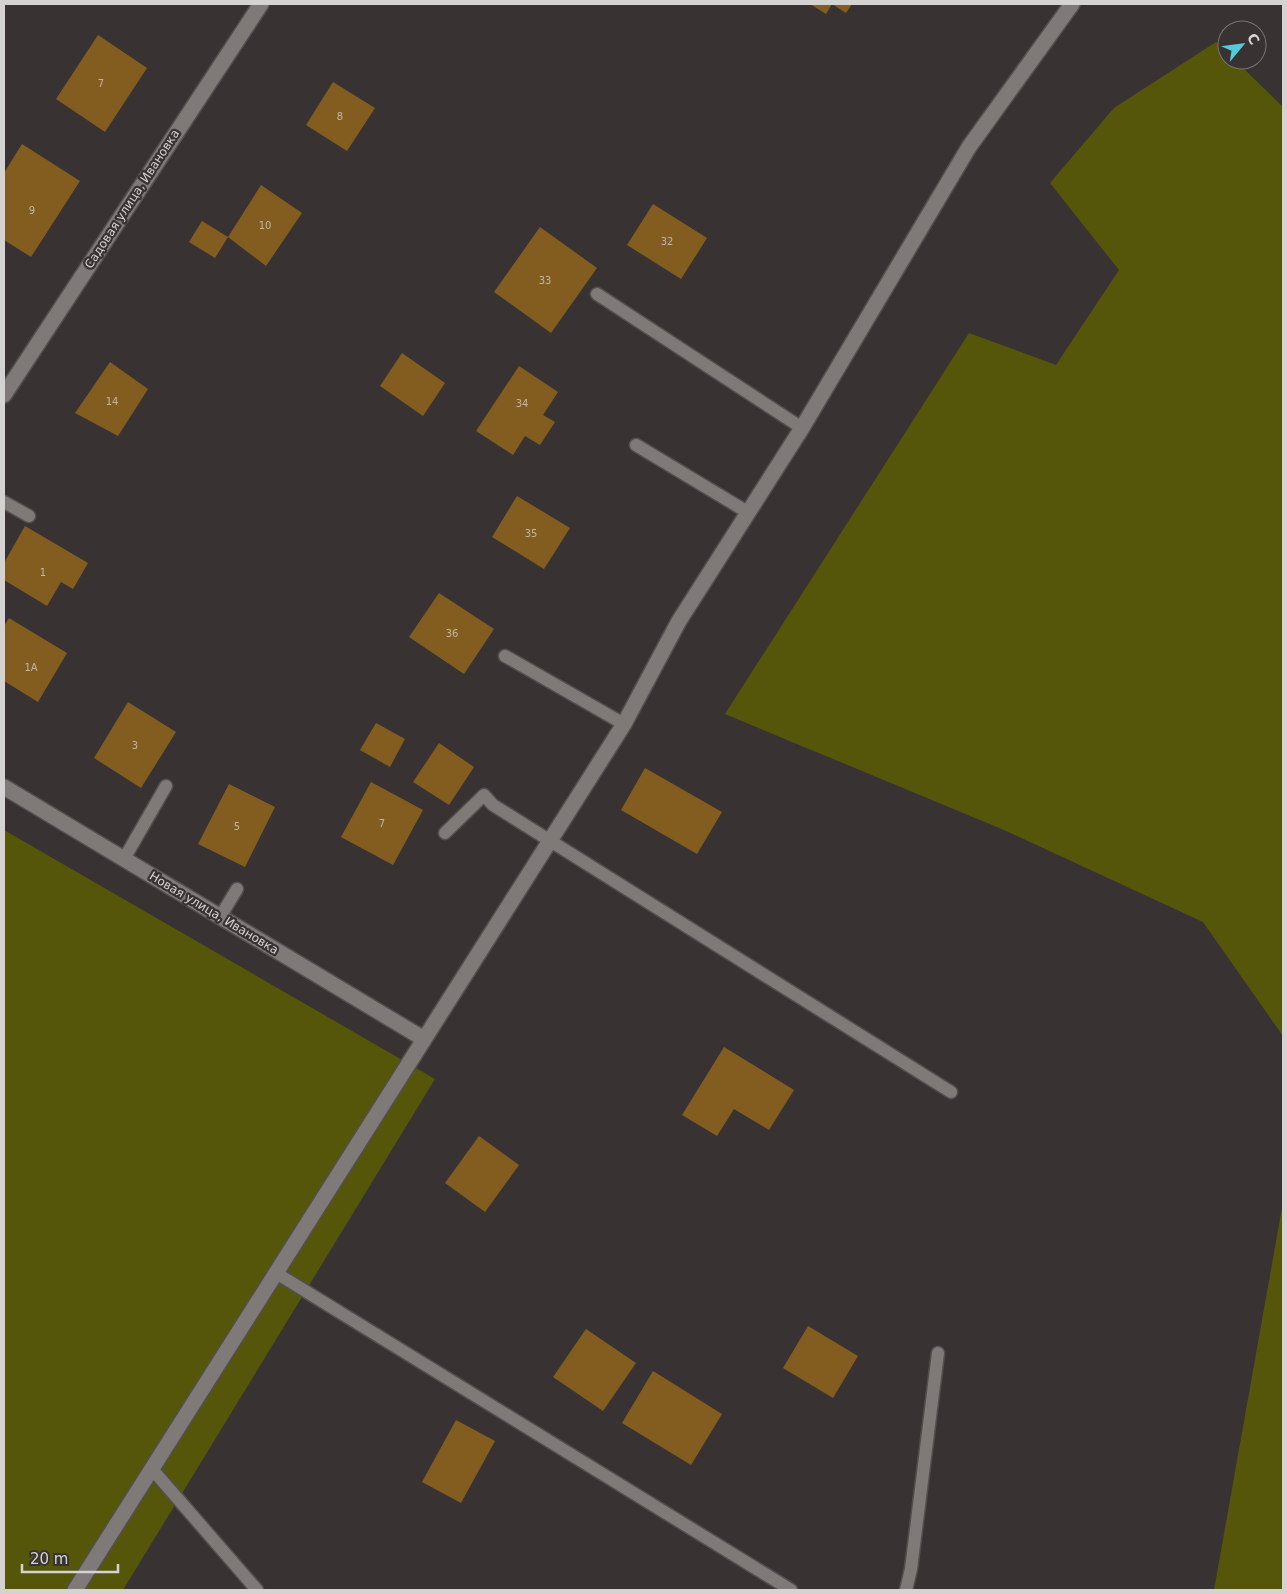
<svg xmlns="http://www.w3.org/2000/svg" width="1287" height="1594" font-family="'DejaVu Sans',sans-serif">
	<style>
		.green { fill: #56560b }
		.building { fill: #825d1f }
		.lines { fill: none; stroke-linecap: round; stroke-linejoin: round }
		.lane-casing { stroke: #524f4d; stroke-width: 15 }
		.street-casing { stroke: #524f4d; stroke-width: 18 }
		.lane { stroke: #7f7977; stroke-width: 12 }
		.street { stroke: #7f7977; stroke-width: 15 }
		.labels { text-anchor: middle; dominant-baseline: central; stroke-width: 4.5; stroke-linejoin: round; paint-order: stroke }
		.number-label { font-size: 10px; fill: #c0b6a4 }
		.street-label { font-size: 12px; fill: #d5d3d1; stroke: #383332 }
	</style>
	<rect width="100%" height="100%" fill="#383332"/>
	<path class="green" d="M1216 42 1227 52V60H1235L1283 107V1036L1203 922 1004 830 725 714 969 333 1056 365 1119 270 1050 183 1114 108Z
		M4 830 435 1079 123 1590H4Z
		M1283 1202V1590H1214Z"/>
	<path class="building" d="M810 4H832L826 14Z
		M832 4H852L846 13Z
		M98 35 147 68 105 132 56 99Z
		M333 82 375 108 347 151 306 125Z
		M22 144 80 181 31 257 4 240V173Z
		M261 185 302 213 266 266 228 237 215 258 189 242 202 221 228 237Z
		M653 204 707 238 681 279 627 245Z
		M540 227 597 268 551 333 494 292Z
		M402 353 445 383 423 416 380 386Z
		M110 362 148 389 118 436 75 413Z
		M519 366 558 392 543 415 555 422 540 445 525 436 513 455 476 431Z
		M517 496 570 528 544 569 492 537Z
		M25 526 88 563 73 589 61 582 47 606 4 580V563Z
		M439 593 494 629 464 674 409 637Z
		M9 618 67 653 38 702 4 681V626Z
		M128 702 176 732 141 788 94 758Z
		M376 723 405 739 390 767 360 750Z
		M439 743 474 767 449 805 413 782Z
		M645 768 722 812 697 854 621 810Z
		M371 782 423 810 393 865 341 837Z
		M229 784 275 807 245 867 198 844Z
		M724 1047 794 1090 769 1130 734 1109 717 1136 682 1115Z
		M479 1136 519 1165 485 1212 445 1183Z
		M808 1326 858 1356 833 1398 783 1368Z
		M586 1329 636 1363 603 1411 553 1377Z
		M653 1371 722 1414 691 1465 622 1423Z
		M456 1420 495 1441 461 1503 422 1482Z"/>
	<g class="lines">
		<g class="lane-casing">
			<path id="lane" d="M597 294 802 428
				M636 445 749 513
				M4 502 29 516
				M505 656 624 724
				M445 833 484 795 493 805 951 1092
				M124 859 166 786
				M220 917 237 889
				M276 1273 791 1590
				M152 1469 257 1590
				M906 1590 911 1569 938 1353"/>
		</g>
		<g class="street-casing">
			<path id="street" d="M4 395 261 4
				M4 787 424 1039
				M75 1590 624 724 679 621 802 428 969 147 1072 4"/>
		</g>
		<use href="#lane" class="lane"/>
		<use href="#street" class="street"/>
	</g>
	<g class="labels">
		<g class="number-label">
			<text x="101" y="83">7</text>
			<text x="340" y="116">8</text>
			<text x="32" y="210">9</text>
			<text x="265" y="225">10</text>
			<text x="667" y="241">32</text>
			<text x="545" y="280">33</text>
			<text x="112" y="401">14</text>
			<text x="522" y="403">34</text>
			<text x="531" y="533">35</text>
			<text x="43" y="572">1</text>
			<text x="452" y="633">36</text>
			<text x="31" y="667">1А</text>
			<text x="135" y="745">3</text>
			<text x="382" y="823">7</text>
			<text x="237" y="826">5</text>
		</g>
		<g class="street-label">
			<text transform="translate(132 199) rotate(-57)">Садовая улица, Ивановка</text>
			<text transform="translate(214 913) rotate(31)">Новая улица, Ивановка</text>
		</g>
	</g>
	<rect width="1287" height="1594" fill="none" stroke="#d5d3d1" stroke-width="10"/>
	<g transform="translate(1242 45) rotate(61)"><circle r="24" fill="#383332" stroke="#777372"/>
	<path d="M0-4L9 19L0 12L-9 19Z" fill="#54cadc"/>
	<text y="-8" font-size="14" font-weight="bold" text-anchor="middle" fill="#d5d3d1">С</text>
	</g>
	<path d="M22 1564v8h96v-8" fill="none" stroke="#d5d3d1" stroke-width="2.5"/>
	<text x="30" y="1564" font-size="15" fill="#d5d3d1" stroke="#383332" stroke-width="4" paint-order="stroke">20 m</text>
</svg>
